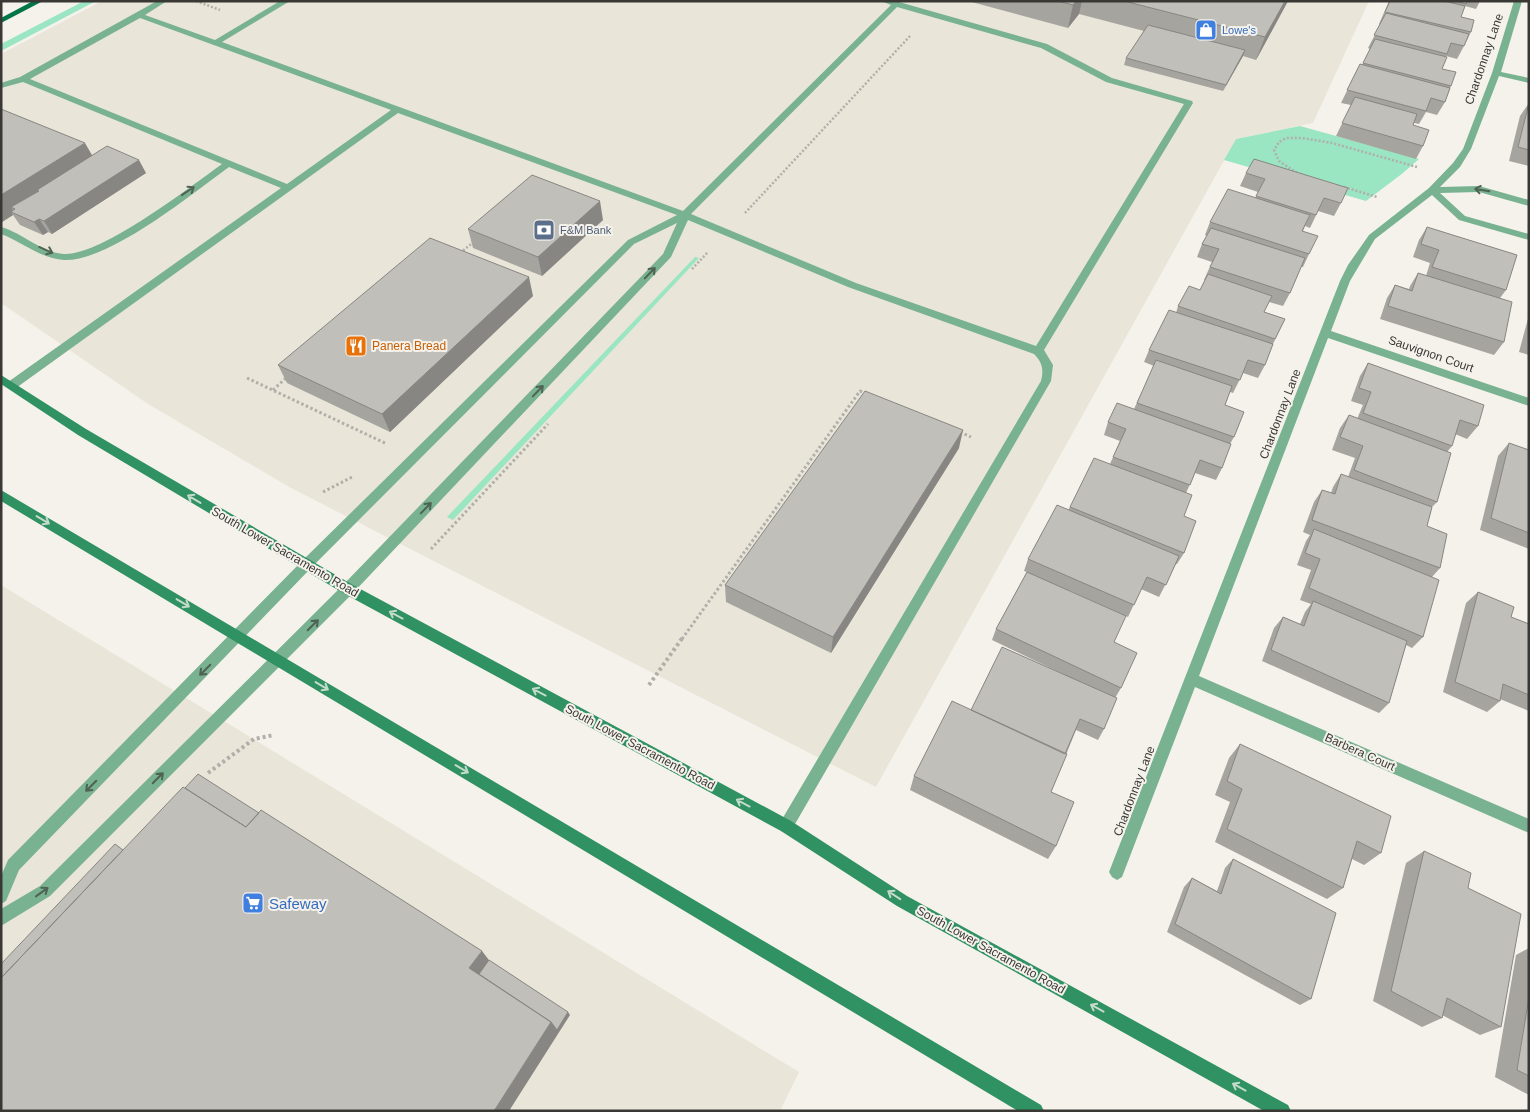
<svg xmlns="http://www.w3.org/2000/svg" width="1530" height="1112" font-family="Helvetica,sans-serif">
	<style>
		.built { fill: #eae5d9 }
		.green { fill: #9ae5c2 }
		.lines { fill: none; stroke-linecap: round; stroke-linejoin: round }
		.path-far2 { stroke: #b1afaa; stroke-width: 2.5; stroke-dasharray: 2 2; stroke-linecap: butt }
		.path-far1 { stroke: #b1afaa; stroke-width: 3; stroke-dasharray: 2.5 2.5; stroke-linecap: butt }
		.path { stroke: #b1afaa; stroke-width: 4; stroke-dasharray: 3 3; stroke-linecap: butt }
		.lane { fill: #79b291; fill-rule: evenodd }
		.street { fill: #79b291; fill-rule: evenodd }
		.secondary { fill: #309162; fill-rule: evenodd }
		.primary { fill: #007548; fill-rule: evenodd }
		.wall { fill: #a6a49f }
		.shaded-wall { fill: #878682 }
		.building { fill: #c1bfb9; stroke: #878682 }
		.oneway { stroke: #4f6355 }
		.oneway2 { stroke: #c4daca }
		.labels { text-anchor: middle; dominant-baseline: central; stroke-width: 4; stroke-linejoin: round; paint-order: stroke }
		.far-shop-label { font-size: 11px; fill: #366cbe; stroke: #f5f2ec; text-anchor: start }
		.far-service-label { font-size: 11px; fill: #4e5e75; stroke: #f5f2ec; text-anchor: start }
		.street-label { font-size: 12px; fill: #393835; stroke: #f5f2ec }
		.food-label { font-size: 12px; fill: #c56008; stroke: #f5f2ec; text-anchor: start }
		.near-shop-label { font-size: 15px; fill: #366cbe; stroke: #f5f2ec; text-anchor: start }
	</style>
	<rect width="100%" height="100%" fill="#f5f2ec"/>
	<path class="built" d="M102 1H1369L1313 123 1236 139 876 787 291 488 148 404 1 303V54Z
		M1 585 799 1072 780 1111H1Z"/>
	<path class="green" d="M84 1H96L1 51V44Z
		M1300 126 1419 159 1403 173 1366 201 1224 160 1236 139Z
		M695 257 699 258 453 520 447 517Z"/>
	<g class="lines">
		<path class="path-far2" d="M196 1 220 10
			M1297 173 1279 161 1274 150 1279 142 1286 138H1302L1332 143 1417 167
			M1344 187 1377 197
			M745 213 911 35
			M460 253 475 241
			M692 269 708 252"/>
		<path class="path-far1" d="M247 378 387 444
			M273 390 287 377
			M960 432 971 437
			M323 492 352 477
			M431 549 548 424
			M682 639 860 391 866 394"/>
		<path class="path" d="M649 685 683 637
			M208 773 254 739 274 735"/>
		<path class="lane" d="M157 1H167L145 15 215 40 280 1H290L222 42 683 211 891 5 881 1 899 2 1047 44 1112 78 1192 101 1193 103 1044 350 1053 365 1051 381 791 831 786 833 781 831 779 826 781 821 1041 381C1044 369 1042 362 1034 354L848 287 688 220 671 257 353 593 50 896 1 926V909L40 886 343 585 663 254 677 223 634 244 311 568 19 870 6 901 1 904V876L8 860 303 560 628 240 677 215 398 113 16 388H8L6 385 8 382 281 188 229 167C193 193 109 262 64 260 42 259 22 242 1 234V227C23 233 42 253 64 254 101 256 190 187 222 164L23 82 1 88V83L20 77ZM897 7 1041 48 1106 82 1184 104 1036 346 856 283 691 214ZM140 18 391 110 287 184 30 79Z"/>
		<path class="street" d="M1514 1H1522L1501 72 1529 78V83L1499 76 1471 149 1460 167 1440 187 1479 186 1529 200V206L1479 192 1440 193 1465 216 1529 234V240L1459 220 1432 195 1375 239 1350 281 1331 331 1529 398V406L1328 338 1199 676 1529 819V833L1195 687 1122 877 1117 880 1112 877 1109 872 1340 281 1348 265 1369 235 1429 188 1453 163 1463 149 1492 73Z"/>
		<path class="secondary" d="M1 375 86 429 353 585 791 821 907 896 1288 1105 1291 1111H1264L897 906 781 831 343 593 78 435 1 384Z
			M1 490 1041 1105 1044 1111H1018L1 501Z"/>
		<path class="primary" d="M33 1H43L1 23V18Z"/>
	</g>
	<path class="wall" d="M968 1H1288L1256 60 1243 56 1223 91 1124 65 1126 58 1144 31 1079 14 1068 28Z
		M1389 1H1480L1476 9 1465 6 1461 17 1471 32 1464 46 1457 59 1446 56 1445 57 1442 69 1451 86 1445 102 1437 115 1426 112 1419 124 1414 123 1413 125 1423 146 1416 159 1336 136 1351 105 1341 103 1360 64 1362 65 1370 49 1368 48 1380 25 1379 24Z
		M1529 103V166L1509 161 1520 116Z
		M1 109 92 155 146 173 52 234 48 232 43 235 20 225 13 215 2 222Z
		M1246 173 1341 203 1334 216 1318 211 1310 228 1305 226 1303 231 1309 254 1303 267H1301L1290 293 1283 306 1269 302 1264 312 1285 319 1273 344 1265 365 1258 378 1243 373 1233 393 1230 392 1225 405 1234 437 1230 444 1222 468 1216 480 1195 473 1186 493 1184 516V553L1177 564H1176L1159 597 1141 589 1128 617 1068 590 1114 642 1121 688 1115 698 1104 729 1098 740 1076 730 1051 792 1056 846 1048 859 910 790 914 776 971 710 1065 675 992 640 996 629 1027 572 1024 571 1028 559 1068 510 1070 507 1110 464 1120 441 1104 435 1108 422 1134 409 1154 366 1144 362 1149 350 1176 313 1178 306 1200 290 1205 280H1204L1212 262 1197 257 1202 244 1207 236 1205 235 1210 222 1255 198 1258 192 1240 186Z
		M603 220 542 276 473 248 468 229Z
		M1427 227 1506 290 1500 298 1504 342 1494 355 1380 319 1387 298 1395 285 1409 289 1410 286 1418 273 1426 276 1430 263 1413 257 1419 240Z
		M533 296 390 432 287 383 278 365Z
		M1529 315V355L1519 352Z
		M1368 363 1478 426 1467 439 1455 434 1452 446 1447 452 1437 502 1432 507 1427 526 1440 568 1432 577 1423 637 1412 648 1406 645 1389 703 1379 713 1262 661 1274 628 1283 617 1300 624 1305 612 1311 604 1300 600 1311 570 1297 565 1306 541 1310 535 1303 532 1314 502 1322 490 1331 493 1333 487 1341 474 1348 477 1355 458 1332 450 1340 428 1349 415 1357 419 1363 405 1351 401 1360 376Z
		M1509 443 1529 450V549L1480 530 1498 456Z
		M959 448 831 653 726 602 725 585Z
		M1478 592 1511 617 1529 624V711L1500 699V701L1487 712 1443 692 1466 603Z
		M1240 744 1381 853 1364 865 1352 859 1343 888 1327 899 1215 842 1230 802 1215 795 1229 758Z
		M1424 851 1468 888 1501 1027 1480 1035 1442 1015V1018L1422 1027 1373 1001 1406 863Z
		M1233 859 1311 999 1300 1005 1167 932 1184 887 1192 878 1217 891 1225 868Z
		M1529 948V1095L1495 1077 1516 955Z"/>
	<path class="shaded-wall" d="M1076 1H1082L1079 14 1068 28 1073 5Z
		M1285 1H1288L1256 60 1265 37Z
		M1245 50 1243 56 1223 91 1226 85Z
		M85 143 96 162 39 191 37 190 42 197 15 209 11 207 15 213 11 212 13 215 2 222 1 195Z
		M139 160 146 173 52 234 44 221Z
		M600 201 603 220 542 276 538 257Z
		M39 219 48 232 43 235 34 222Z
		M529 277 533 296 390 432 382 414Z
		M963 430 959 448 831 653 833 637Z
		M482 951 492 964 477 977 469 968Z
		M568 1012 570 1015 509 1111H494L551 1022Z"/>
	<path class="building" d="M1058 1H1076L1073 5Z
		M1124 1H1285L1265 37Z
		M1390 1H1444L1465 6 1461 17 1474 20 1471 32 1385 12Z
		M1456 1H1467L1466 4Z
		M1386 13 1469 34 1464 46 1451 43 1447 54 1374 35Z
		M1148 25 1245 50 1226 85 1126 58Z
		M1375 39 1447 57 1442 69 1456 72 1451 86 1363 63Z
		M1360 64 1450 88 1445 102 1431 98 1426 111 1347 90Z
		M1355 97 1417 114 1413 125 1429 130 1423 146 1342 123Z
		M1529 103V150L1518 147Z
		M1 109 85 143 1 195Z
		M107 146 139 160 44 221 39 219 34 222 11 212 15 209 11 207 39 191 37 190Z
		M1254 159 1348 188 1341 203 1324 198 1316 215 1256 196 1265 179 1246 173Z
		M532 175 600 201 538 257 468 229Z
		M1228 189 1310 215 1302 231 1318 236 1309 254 1210 222Z
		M1427 227 1517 255 1506 290 1432 267 1439 250 1421 244Z
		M1211 228 1305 258 1290 293 1210 267 1219 249 1202 244Z
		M430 238 529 277 382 414 278 365Z
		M1418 273 1512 302 1504 342 1388 306 1395 285 1412 291Z
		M1208 274 1272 296 1264 312 1285 319 1275 339 1178 306 1189 286 1200 290Z
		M1169 310 1273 344 1265 365 1248 360 1240 380 1149 350Z
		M1156 360 1232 386 1225 405 1244 412 1234 437 1137 403Z
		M1368 363 1484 405 1478 426 1460 420 1452 446 1363 413 1371 392 1359 388Z
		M865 391 963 430 833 637 725 585Z
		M1117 403 1231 444 1222 468 1200 460 1190 485 1113 457 1126 429 1108 422Z
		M1349 415 1451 453 1437 502 1354 470 1363 446 1340 437Z
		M1509 443 1529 450V533L1491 518Z
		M1094 458 1192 495 1184 516 1196 521 1184 553 1070 507Z
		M1341 474 1432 507 1427 526 1447 534 1440 568 1312 520 1322 490 1335 494Z
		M1057 505 1179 556 1166 585 1147 577 1134 605 1028 559Z
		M1314 529 1439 580 1423 637 1309 588 1320 559 1305 553Z
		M1027 572 1126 616 1114 642 1137 653 1121 688 996 629Z
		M1478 592 1514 607 1511 617 1529 624V695L1503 684 1500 701 1455 682Z
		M1313 601 1407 641 1389 703 1271 650 1283 617 1304 626Z
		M1002 647 1117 698 1104 729 1080 719 1065 754 971 710Z
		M952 701 1067 754 1051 792 1074 802 1056 846 914 776Z
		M1240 744 1391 816 1381 853 1357 841 1343 888 1227 829 1242 789 1227 781Z
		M198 774 259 813 246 827 185 788Z
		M183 787 246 827 261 810 482 951 469 968 551 1022 494 1111H1V978Z
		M115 844 123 850 1 978V964Z
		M1424 851 1471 873 1468 888 1521 914 1501 1027 1447 998 1442 1018 1391 991Z
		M1233 859 1336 913 1311 999 1175 924 1192 878 1221 894Z
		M489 960 568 1012 557 1030 551 1022 479 974Z
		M1529 997V1076L1517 1070Z"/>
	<defs><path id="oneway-shaft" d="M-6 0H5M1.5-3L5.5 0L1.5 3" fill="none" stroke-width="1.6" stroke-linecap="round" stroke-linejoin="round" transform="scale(1.25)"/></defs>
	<g class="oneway">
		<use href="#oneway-shaft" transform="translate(1482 190) rotate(-170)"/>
		<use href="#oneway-shaft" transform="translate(188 191) rotate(-34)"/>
		<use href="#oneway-shaft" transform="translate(46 250) rotate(24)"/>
		<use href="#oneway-shaft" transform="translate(650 273) rotate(-46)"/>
		<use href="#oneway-shaft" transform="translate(538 391) rotate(-46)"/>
		<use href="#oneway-shaft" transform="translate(426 508) rotate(-46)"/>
		<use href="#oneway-shaft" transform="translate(313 625) rotate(-45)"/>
		<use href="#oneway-shaft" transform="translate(205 670) rotate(135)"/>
		<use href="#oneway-shaft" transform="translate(158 778) rotate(-45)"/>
		<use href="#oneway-shaft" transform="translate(91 786) rotate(135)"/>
		<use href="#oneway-shaft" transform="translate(42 892) rotate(-36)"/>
	</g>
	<g class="oneway2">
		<use href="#oneway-shaft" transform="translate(194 499) rotate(-149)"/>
		<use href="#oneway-shaft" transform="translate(43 520) rotate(31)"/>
		<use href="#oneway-shaft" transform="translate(183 603) rotate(31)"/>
		<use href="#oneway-shaft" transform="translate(396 615) rotate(-152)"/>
		<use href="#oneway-shaft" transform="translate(322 686) rotate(31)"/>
		<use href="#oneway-shaft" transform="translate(539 692) rotate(-152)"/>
		<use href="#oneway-shaft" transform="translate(462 769) rotate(31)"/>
		<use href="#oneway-shaft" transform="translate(743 803) rotate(-152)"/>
		<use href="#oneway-shaft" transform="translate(894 895) rotate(-147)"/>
		<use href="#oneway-shaft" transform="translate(1097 1008) rotate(-151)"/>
		<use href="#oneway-shaft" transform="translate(1239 1087) rotate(-151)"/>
	</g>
	<defs>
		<g id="shop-square" transform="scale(1.125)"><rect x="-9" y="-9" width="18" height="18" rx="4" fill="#3f7fe0" stroke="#f5f2ec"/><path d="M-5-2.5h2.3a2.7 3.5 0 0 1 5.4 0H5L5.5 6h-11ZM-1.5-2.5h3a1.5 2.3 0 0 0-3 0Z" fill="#fff"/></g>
		<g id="bank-square" transform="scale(1.125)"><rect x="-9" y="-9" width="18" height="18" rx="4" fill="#5c6f8a" stroke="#f5f2ec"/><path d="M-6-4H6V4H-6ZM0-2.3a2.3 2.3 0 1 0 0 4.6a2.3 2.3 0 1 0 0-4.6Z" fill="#fff"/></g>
		<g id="restaurant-square" transform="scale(1.125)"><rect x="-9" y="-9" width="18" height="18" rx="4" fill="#e8710a" stroke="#f5f2ec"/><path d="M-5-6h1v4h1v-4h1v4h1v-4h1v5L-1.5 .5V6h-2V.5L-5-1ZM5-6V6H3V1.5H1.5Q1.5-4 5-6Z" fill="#fff"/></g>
		<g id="supermarket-square" transform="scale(1.125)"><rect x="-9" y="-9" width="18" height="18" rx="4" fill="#3f7fe0" stroke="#f5f2ec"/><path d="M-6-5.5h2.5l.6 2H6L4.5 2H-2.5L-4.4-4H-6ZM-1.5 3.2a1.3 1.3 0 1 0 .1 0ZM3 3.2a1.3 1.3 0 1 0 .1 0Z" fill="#fff"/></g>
	</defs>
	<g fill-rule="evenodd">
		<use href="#shop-square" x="1206" y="30"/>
		<use href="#bank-square" x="544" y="230"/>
		<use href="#restaurant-square" x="356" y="346"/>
		<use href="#supermarket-square" x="253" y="903"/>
	</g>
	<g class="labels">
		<g class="far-shop-label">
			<text x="1222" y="30">Lowe's</text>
		</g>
		<g class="far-service-label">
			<text x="560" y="230">F&amp;M Bank</text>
		</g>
		<g class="street-label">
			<text transform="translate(1484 59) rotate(-71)">Chardonnay Lane</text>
			<text transform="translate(1431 354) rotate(19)">Sauvignon Court</text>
			<text transform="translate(1280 414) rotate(-69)">Chardonnay Lane</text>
			<text transform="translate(285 552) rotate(30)">South Lower Sacramento Road</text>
			<text transform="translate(640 747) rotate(28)">South Lower Sacramento Road</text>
			<text transform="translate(1360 752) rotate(24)">Barbera Court</text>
			<text transform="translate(1134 791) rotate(-69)">Chardonnay Lane</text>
			<text transform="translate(991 950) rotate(29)">South Lower Sacramento Road</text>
		</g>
		<g class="food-label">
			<text x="372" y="346">Panera Bread</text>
		</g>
		<g class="near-shop-label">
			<text x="269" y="903">Safeway</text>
		</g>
	</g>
	<rect width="1530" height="1112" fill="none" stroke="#393835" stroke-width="5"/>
</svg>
